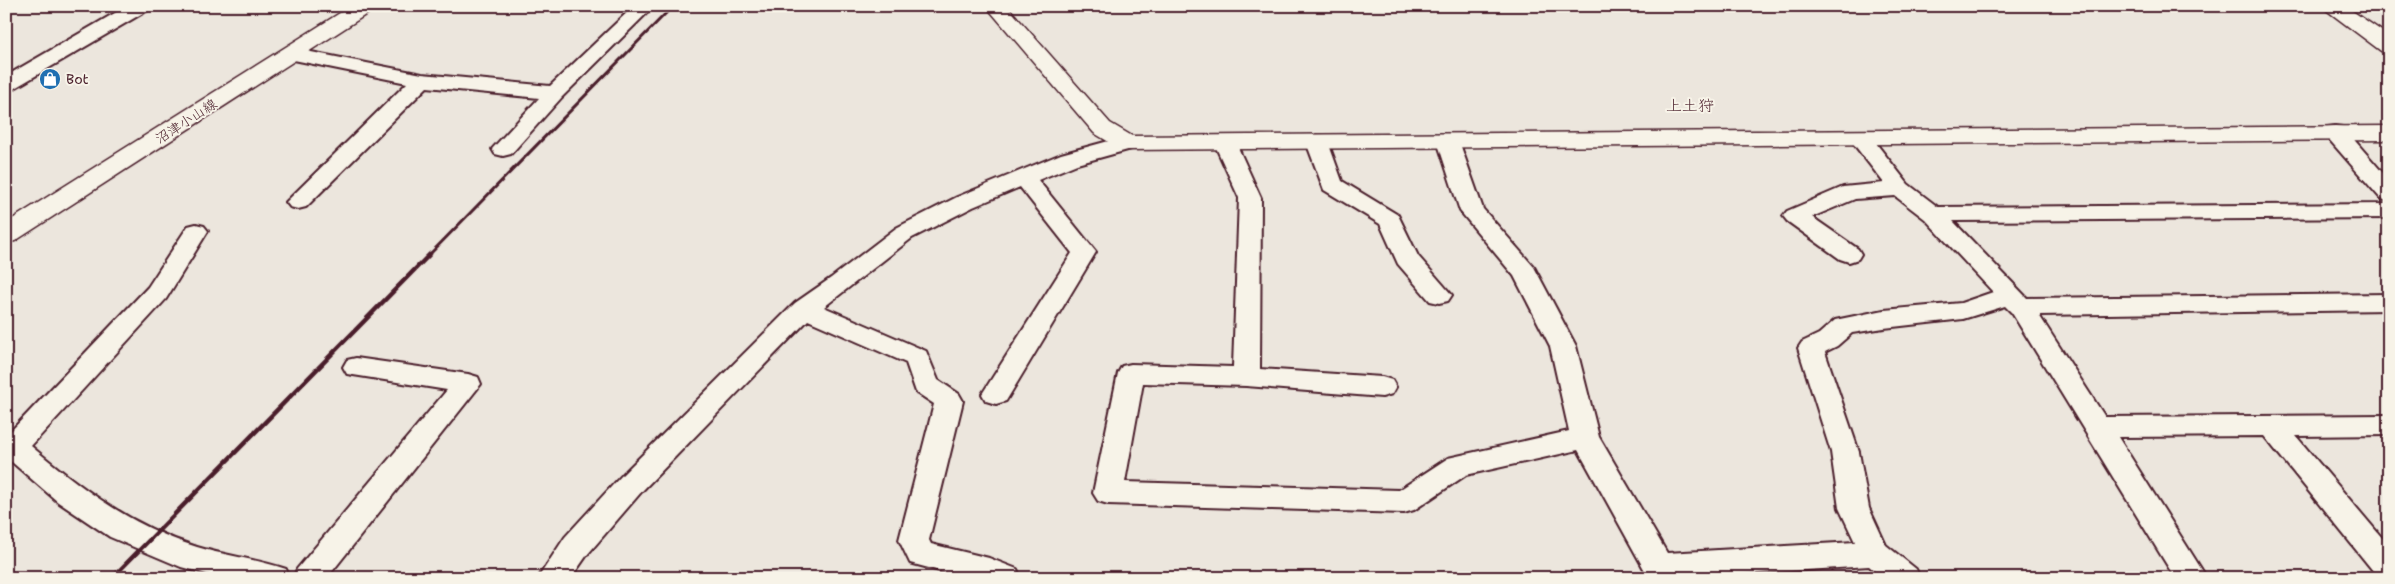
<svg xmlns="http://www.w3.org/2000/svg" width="2395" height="584" font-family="'Shantell Sans','Klee One',sans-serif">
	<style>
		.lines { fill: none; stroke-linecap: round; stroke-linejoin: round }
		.minor-casing { stroke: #4a1f2b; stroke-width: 4 }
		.tertiary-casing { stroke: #4a1f2b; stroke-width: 3 }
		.secondary-casing { stroke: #4a1f2b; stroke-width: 3 }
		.minor { fill: #f7f3e8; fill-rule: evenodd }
		.tertiary { fill: #f7f3e8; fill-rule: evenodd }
		.secondary { fill: #f7f3e8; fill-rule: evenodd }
		.rail-far1 { stroke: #4a1f2b; stroke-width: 3 }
		.rail { stroke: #4a1f2b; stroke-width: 4.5 }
		.labels { text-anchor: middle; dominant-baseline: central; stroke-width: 4; stroke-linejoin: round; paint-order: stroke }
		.poi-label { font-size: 14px; fill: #4a1f2b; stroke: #f7f3e8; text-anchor: start }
		.street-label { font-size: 14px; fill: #4a1f2b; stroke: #f7f3e8 }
		.quarter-label { font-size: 16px; fill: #4a1f2b; stroke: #f7f3e8 }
	</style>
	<rect width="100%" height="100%" fill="#ece6dd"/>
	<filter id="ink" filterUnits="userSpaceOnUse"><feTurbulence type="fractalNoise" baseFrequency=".02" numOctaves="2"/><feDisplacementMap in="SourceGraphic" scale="10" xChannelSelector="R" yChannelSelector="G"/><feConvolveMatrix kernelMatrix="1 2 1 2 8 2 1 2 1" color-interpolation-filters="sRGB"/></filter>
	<g filter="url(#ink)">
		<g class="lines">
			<g class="minor-casing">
				<path id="minor" d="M127 6H150L148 10 13 89 6 91V76Z
					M634 6H654L562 97 511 154 503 156 495 154 492 149 539 98 427 87 306 207 298 209 290 207 286 202 407 83 284 58 281 54 284 50 291 48 422 74 550 86Z
					M2335 126 2343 127 2389 180V201L2381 199 2327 137 2324 132 2327 127Z
					M1860 131 1868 133 1908 184 1938 207 2389 204V218L1953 221 2027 298 2389 294V310L2039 315 2105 417 2389 415V435L2296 436 2389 546V578L2378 577 2264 436 2118 437 2207 578H2175L2012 313 2005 306 1963 319 1884 328 1852 333 1837 346 1825 352 1859 452 1869 508 1886 545 1916 569 1920 578H1883L1869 566 1680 578H1649L1578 450 1466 475 1414 510 1404 513 1108 504 1098 501 1093 493 1118 373 1122 366 1131 364 1233 367 1239 198 1214 143 1217 138 1225 136 1233 138 1236 143 1261 198 1260 369 1382 377 1392 380 1396 387 1392 394 1382 397 1246 386 1143 383 1125 482 1399 490 1448 458 1569 431 1550 346 1514 276 1460 211 1437 141 1440 136 1448 134 1456 136 1459 141 1483 209 1534 267 1576 346 1599 437 1667 553 1855 542 1839 508 1831 452 1798 348 1802 342 1819 334 1835 320 1884 310 1961 303 1993 292 1925 219 1895 196 1855 199 1812 217 1858 249 1861 254 1858 259 1849 262 1840 259 1787 221 1783 216 1787 211 1843 187 1884 183 1849 138 1852 133Z
					M1317 135 1325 137 1328 142 1342 181 1398 215 1418 256 1452 295 1448 301 1439 303 1430 301 1398 264 1380 224 1324 190 1306 142 1309 137Z
					M1127 136 1135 138 1138 143 1135 148 1077 164 1038 180 1096 252 1006 401 996 404 986 401 982 394 1072 253 1020 187 973 207 912 238 824 307 926 351 938 380 959 394 963 401 929 540 931 544 989 558 1017 569 1021 578H966L910 563 899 540 934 404 916 392 906 363 808 320 643 490 587 555 571 578H538L565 537 623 474 795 303 831 278 896 228 957 197 1061 154Z
					M196 224 204 226 208 231 166 299 31 446C82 489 131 526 197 547 226 556 257 559 286 569L290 578H222L181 567 110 537 58 502 6 457V431L10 432 148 287 188 226Z
					M356 358 468 374 478 377 481 384 327 578H293L297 569 447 390 347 374 343 367 347 360Z"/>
			</g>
			<g class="tertiary-casing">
				<path id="tertiary" d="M986 6H1007L1110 123 1132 136 2389 126V140L1127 150 1119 148 1094 133Z
					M2321 6H2345L2389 36V52L2381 51Z"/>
			</g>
			<g class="secondary-casing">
				<path id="secondary" d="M351 6H376L373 10 15 241 6 243V223Z"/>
			</g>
			<use href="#minor" class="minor"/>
			<use href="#tertiary" class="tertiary"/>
			<use href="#secondary" class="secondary"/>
			<path class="rail-far1" d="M429 255 673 6"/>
			<path class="rail" d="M112 578 430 254"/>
		</g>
	</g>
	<defs>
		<g id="shop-disc" transform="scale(1.125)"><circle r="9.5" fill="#1f6fb2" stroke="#f7f3e8"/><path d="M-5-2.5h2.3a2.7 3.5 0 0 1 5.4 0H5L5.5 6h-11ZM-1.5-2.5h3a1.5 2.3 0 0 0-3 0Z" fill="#fff"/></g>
	</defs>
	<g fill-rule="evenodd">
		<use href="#shop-disc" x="50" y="79"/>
	</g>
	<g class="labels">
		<g class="poi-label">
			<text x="66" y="79">Bot</text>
		</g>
		<g class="street-label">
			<text transform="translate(186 121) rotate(-33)">沼津小山線</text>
		</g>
		<g class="quarter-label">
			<text x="1690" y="105">上土狩</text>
		</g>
	</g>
	<rect width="2395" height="584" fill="none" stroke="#f7f3e8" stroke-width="25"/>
	<rect x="12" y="12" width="2370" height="559" fill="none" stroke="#4a1f2b" stroke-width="2" filter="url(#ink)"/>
</svg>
